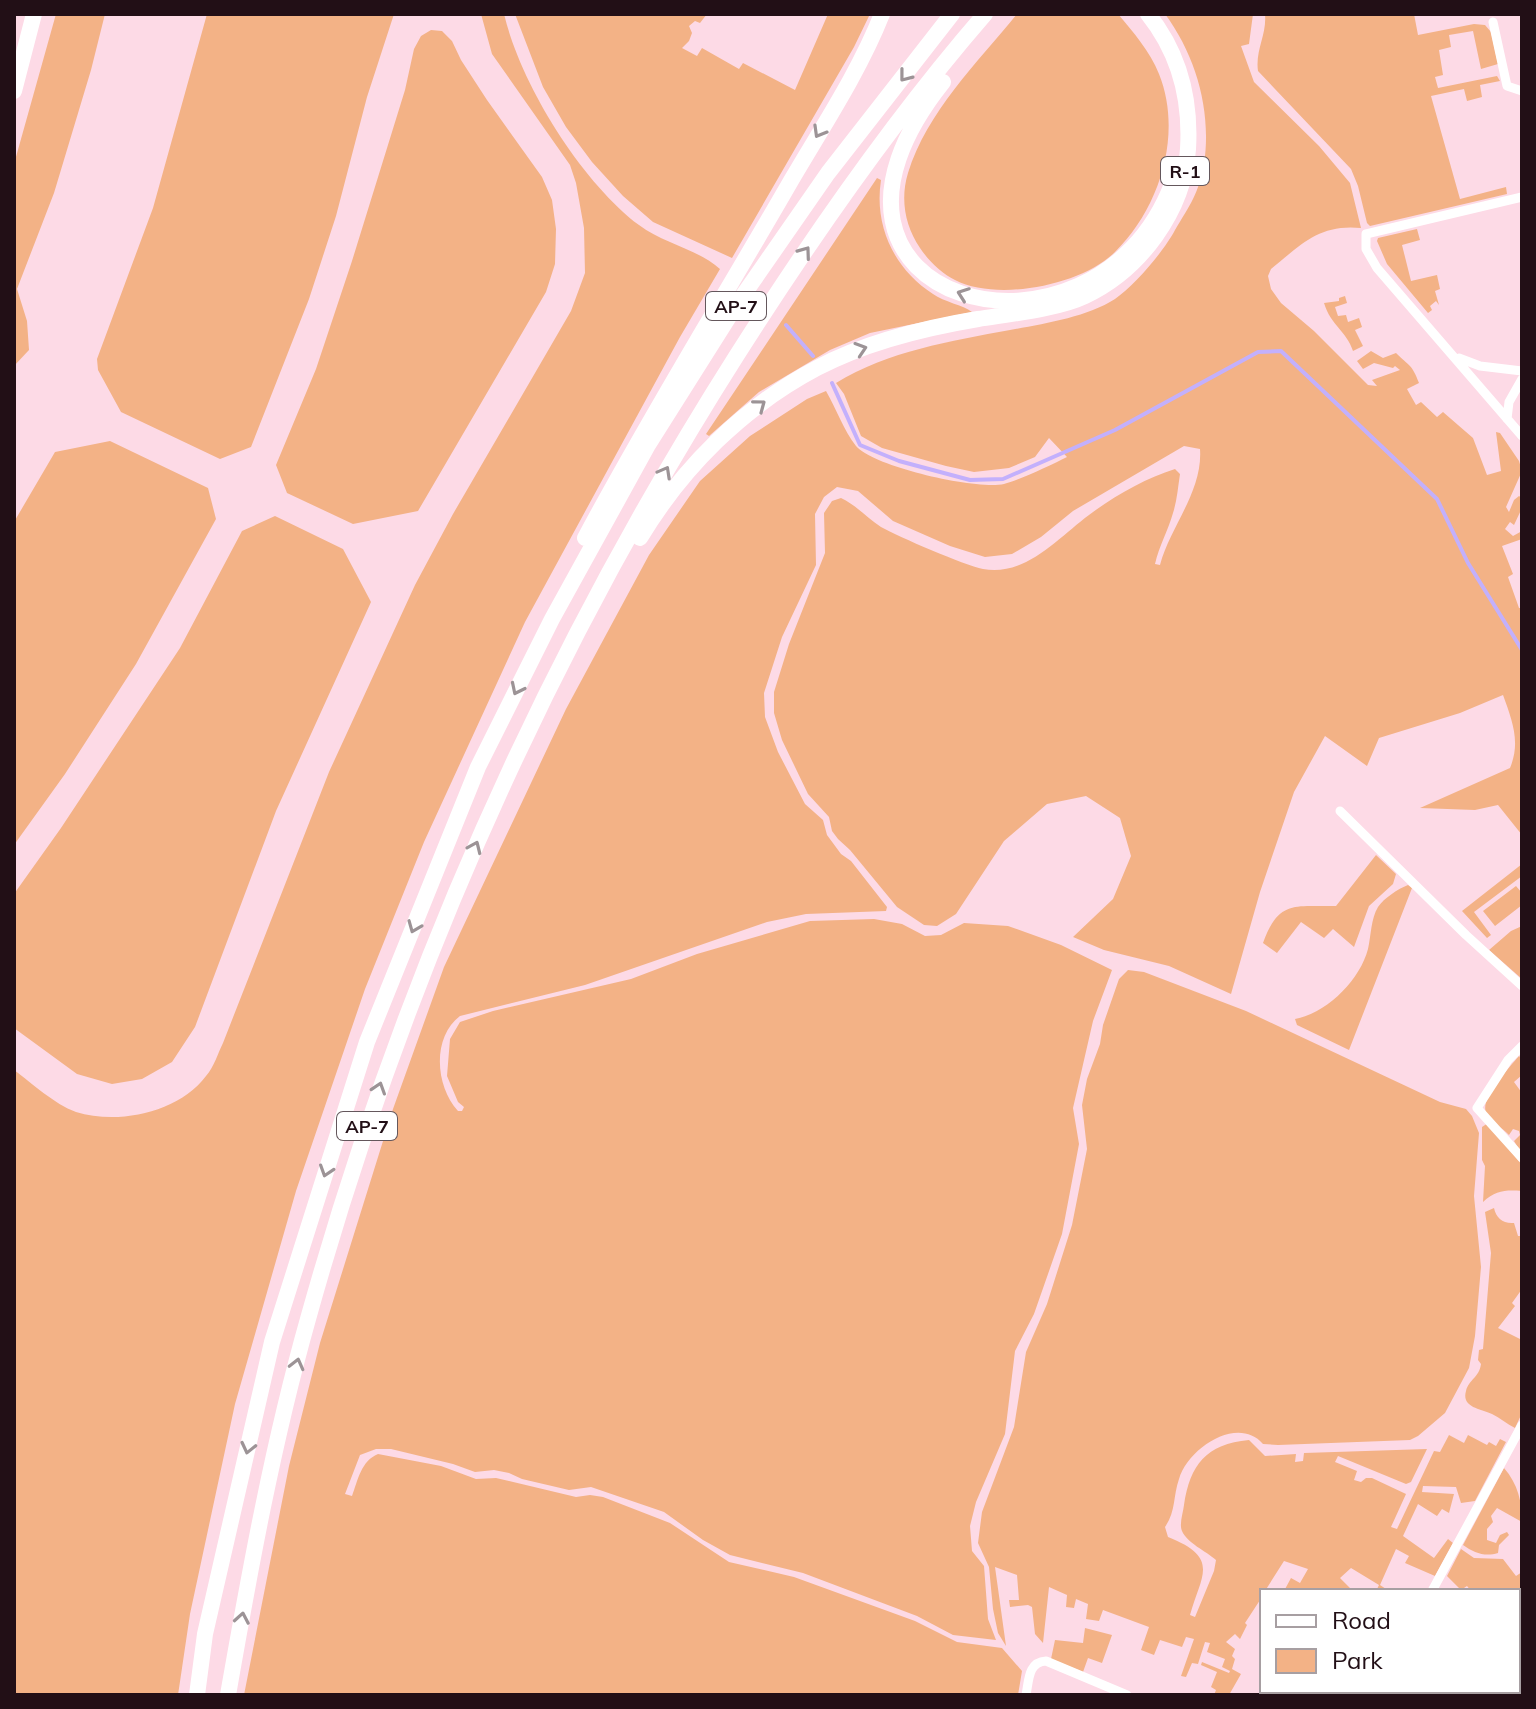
<svg xmlns="http://www.w3.org/2000/svg" width="1536" height="1709" font-family="Mulish,sans-serif">
	<style>
		.green { fill: #f3b286 }
		.lines { fill: none; stroke-linecap: round; stroke-linejoin: round }
		.stream { stroke: #c3b0fc; stroke-width: 4 }
		.street { stroke: #fff; stroke-width: 9 }
		.highway { stroke: #fff; stroke-width: 16 }
		.oneway { stroke: #9c9396 }
		.labels { text-anchor: middle; dominant-baseline: central; stroke-width: 7; stroke-linejoin: round; paint-order: stroke }
		.shield { fill: #fff; stroke: #64575c; stroke-width: 2 }
		.shield-label { font-size: 18px; font-weight: bold; fill: #220f16 }
	</style>
	<rect width="100%" height="100%" fill="#fddae6"/>
	<path class="green" d="M56 14H105L91 70 54 193 17 289 27 321 29 350 14 366V164Z
		M207 14H394L367 97 336 216 309 299 251 447 220 459 121 412 98 370 97 359 153 208Z
		M481 14H504C521 85 581 181 639 225 664 244 698 249 720 269L680 337 525 622 424 842 365 989 296 1191 235 1404 190 1614 178 1695H14V1070C32 1083 54 1104 76 1112 118 1125 178 1113 206 1076 214 1067 218 1053 223 1043L329 772 415 585 453 514 571 311 585 273 584 228 576 183 570 165 492 54Z
		M515 14H707L700 23 695 21 689 26 692 33 689 41 682 48 697 56 702 48 739 69 743 63 795 90 828 14H870L854 47 732 258 653 222 623 196 592 162 566 127 543 87Z
		M1017 14H1118C1133 32 1150 51 1159 74 1183 134 1160 208 1115 252 1082 285 998 302 955 280 942 274 928 260 920 248 905 226 900 199 908 173 927 112 977 63 1017 14Z
		M1165 14H1253L1249 44 1241 46 1254 82 1319 146 1350 183 1361 228C1319 224 1302 244 1271 269L1268 276 1271 289 1281 303 1314 331 1368 385 1377 386 1372 380 1400 370 1395 366 1393 368 1374 363 1363 369 1357 361 1371 351 1383 358 1396 353C1409 366 1412 364 1419 383L1407 389 1416 405 1421 402 1437 417 1443 412 1473 438 1487 475 1501 471 1496 432 1500 433 1519 461 1522 471 1506 507 1509 512 1514 500 1519 496 1522 498V508L1514 525 1510 522 1505 529 1513 536 1522 531V539L1502 546 1513 574 1508 577 1519 608H1522V835L1498 805 1475 810 1420 808 1510 768C1521 742 1512 720 1503 695L1460 713 1379 738 1367 766 1325 736 1294 792 1260 892 1231 994 1169 966 1104 950 1073 937 1113 899 1131 856 1120 818 1086 796 1047 804 1004 841 956 914 937 926 924 925 897 907 850 850 838 839 832 831 829 817 808 794 782 740 774 713V692L789 644 825 553 824 513 832 501 841 498C856 505 867 518 881 527 899 537 964 565 983 569 1026 577 1059 537 1089 515 1114 496 1146 478 1175 469L1180 474C1178 487 1177 501 1173 513 1168 531 1159 546 1155 564L1160 565C1170 527 1203 491 1200 449L1184 446 1073 511 1041 537 1012 554 985 557 950 546 893 521 858 491 837 487 824 497 815 514 816 565 782 637 764 693 765 717 778 752 805 804 823 820 827 835 841 854 851 861 887 907 886 911 806 914 767 922 585 985 460 1016C432 1037 435 1086 458 1111H462L464 1107 458 1102 447 1076 450 1039 460 1022 493 1011 631 979 697 954 810 921 874 919 902 924 925 936 941 935 964 923 1008 926 1061 945 1112 970 1093 1021 1073 1108 1079 1144 1062 1234 1034 1314 1015 1351 1005 1434 976 1502 970 1526 972 1551 984 1566 988 1619 996 1640 953 1635 917 1616 803 1573 730 1555 703 1540 664 1512 591 1487 569 1490 522 1479 509 1473 494 1470 475 1472 453 1464 391 1449H376L360 1455 345 1494 352 1496C358 1480 361 1461 378 1454L441 1466 476 1479 496 1478 576 1497 590 1495 603 1497 670 1523 729 1562 794 1577 915 1621 957 1642 1002 1648 1022 1671 1018 1695H244L289 1466 320 1343 393 1109 444 967 566 709 649 555 700 481 750 436 807 399 826 391C836 408 844 431 856 446 874 467 976 490 1004 484 1020 480 1051 465 1067 457L1049 438 1035 457 1009 468 974 472 946 466 882 448 861 436 844 394 836 383C888 351 951 341 1010 330 1043 324 1087 317 1115 299 1135 285 1164 251 1175 230 1190 205 1199 193 1204 164 1212 111 1196 56 1165 14Z
		M1265 14H1414L1418 35 1474 24 1485 25 1491 32 1498 64 1481 69 1473 31 1449 35 1451 47 1439 50 1443 75 1435 77 1438 88 1497 76 1500 81 1480 85 1482 97 1467 101 1464 89 1431 96 1460 199 1506 187 1507 194 1370 226 1367 223 1358 186 1351 169 1258 71C1255 50 1267 35 1265 14Z
		M431 30 442 31 452 41 461 60 487 100 542 177 552 200 556 229 555 264 546 292 418 511 353 524 287 493 276 465 316 369 352 261 405 90 414 49 421 36Z
		M877 178 881 180C874 225 893 268 933 294 944 302 963 305 972 312L870 333 830 350 759 392 709 436 706 434Z
		M1417 229 1420 240 1402 245 1411 281 1437 275 1440 289 1435 291 1439 305 1436 301 1430 306 1432 310 1428 313 1387 264 1377 241 1378 238Z
		M1345 296 1347 303 1335 307 1338 316 1346 315 1348 322 1359 318 1362 327 1355 330 1363 346 1353 351C1346 330 1331 326 1324 303L1339 301V298Z
		M110 441 208 488 216 519 136 664 65 774 14 845V522L55 452Z
		M275 516 343 549 371 602 276 811 195 1027 172 1062 142 1079 112 1084 77 1074 14 1028V894L61 828 180 648 242 531Z
		M1376 855 1396 874 1393 884 1369 906 1354 947 1333 929 1324 938 1301 922 1277 953 1263 943C1279 898 1297 907 1336 906Z
		M1522 864V876L1474 912 1491 935 1487 938 1462 911Z
		M1408 885 1412 888 1349 1050 1297 1025 1295 1019C1327 1013 1360 980 1368 949 1371 936 1371 918 1378 907 1384 898 1398 889 1408 885Z
		M1516 886 1522 893V905L1495 926 1483 911Z
		M1522 926V979L1489 950 1511 931Z
		M1128 970 1144 972 1246 1011 1440 1102 1466 1109 1472 1116 1479 1133 1474 1196 1481 1267 1475 1336 1469 1368 1445 1413 1418 1436 1410 1440 1278 1445 1263 1444C1238 1415 1188 1448 1179 1479 1173 1496 1176 1511 1165 1527L1168 1537C1221 1558 1201 1575 1190 1615L1195 1617 1214 1571 1216 1560C1206 1551 1187 1543 1182 1531 1179 1524 1183 1513 1184 1505 1190 1465 1206 1444 1249 1440L1265 1456 1296 1454 1295 1462 1303 1461 1304 1453 1427 1449 1411 1482 1406 1484 1338 1456 1335 1462 1357 1471 1354 1480 1361 1482 1366 1478H1372L1406 1494 1391 1527 1397 1529 1434 1451 1440 1452 1449 1435 1464 1443 1468 1435 1487 1445 1489 1442 1496 1446 1500 1439 1506 1442 1475 1501 1461 1503 1456 1487 1423 1486 1422 1492 1454 1494 1449 1513 1442 1509 1437 1516 1418 1504 1403 1536 1434 1558 1448 1539 1453 1543 1435 1576 1405 1563 1409 1556 1396 1549 1380 1585 1389 1591H1376L1379 1585 1351 1568 1340 1578 1353 1591H1284L1291 1578 1300 1583 1308 1569 1284 1561 1265 1591H1262V1597L1245 1623 1247 1625 1240 1639 1235 1634 1226 1642 1235 1649 1232 1656 1235 1659 1232 1669 1241 1674 1229 1695H1214L1216 1690 1211 1687 1217 1672 1201 1665 1202 1662 1229 1673 1230 1671 1222 1667 1225 1659 1207 1652 1210 1643 1205 1642 1198 1664 1192 1663 1186 1677 1181 1676 1194 1639 1186 1637 1182 1647 1160 1640 1154 1655 1141 1650 1149 1627 1103 1610 1099 1621 1086 1619 1088 1604 1076 1599 1074 1608 1066 1607 1067 1595 1049 1587 1043 1643 1035 1634 1032 1607 1028 1605 1010 1607 1009 1600H1019L1017 1575 995 1567 1006 1646 998 1633 993 1609 989 1567 978 1543 982 1512 1014 1427 1026 1352 1047 1304 1072 1225 1087 1149 1082 1105 1087 1079 1100 1044 1103 1025 1119 979Z
		M1519 1056 1522 1059V1075L1514 1082 1522 1093V1154L1514 1141 1520 1135 1519 1131 1513 1129 1509 1135C1502 1127 1490 1123 1486 1113 1480 1098 1508 1069 1519 1056Z
		M1488 1123 1522 1165V1191C1506 1190 1496 1190 1483 1202L1485 1166 1482 1160V1127Z
		M1494 1208C1496 1218 1503 1224 1514 1223L1518 1236H1522V1289L1512 1303 1515 1306 1498 1328 1522 1340V1413L1515 1428C1507 1424 1500 1418 1492 1414 1482 1409 1461 1408 1466 1391 1469 1379 1479 1378 1481 1364L1478 1360 1479 1350 1483 1349 1491 1253 1485 1212Z
		M1504 1468C1518 1484 1522 1502 1522 1522L1497 1508 1491 1516 1493 1522 1487 1529V1540L1496 1543 1500 1535 1507 1532 1509 1535 1499 1545 1498 1553C1485 1557 1474 1553 1463 1545Z
		M1461 1549 1474 1558 1503 1559 1516 1576 1522 1572V1589L1518 1593 1471 1591 1467 1586 1461 1590 1447 1576Z
		M1085 1628 1112 1635 1102 1663 1088 1658 1083 1672 1051 1659 1055 1640 1083 1643Z"/>
	<g class="lines">
		<path class="stream" d="M786 325 813 356
			M832 383 860 445 899 461 970 480 1003 479 1115 430 1258 352 1281 351 1437 499 1468 563 1522 650"/>
		<path class="street" d="M1493 22 1507 86 1522 91
			M1522 197 1366 234V249L1377 268 1522 436
			M1459 358 1480 366 1522 371
			M1507 419 1509 402 1522 379
			M1340 811 1466 935 1522 986
			M1522 1046 1508 1060 1477 1108 1522 1158
			M1432 1591 1522 1425
			M1518 1600 1522 1596
			M1026 1695C1029 1680 1028 1662 1046 1661L1127 1695
			M1280 1695 1282 1691
			M1360 1695 1363 1691
			M1428 1695 1431 1691"/>
		<path class="highway" d="M943 82C765 305 1094 389 1172 184
			M14 91 34 14
			M585 538C650 416 723 299 792 179 823 126 859 72 882 14
			M640 538C682 468 743 407 817 368 866 342 924 328 978 319 1009 314 1058 309 1085 296 1140 270 1184 211 1188 149 1191 99 1180 54 1148 14
			M197 1695 205 1634 272 1342 367 1042 478 767 552 619 648 445 737 304 828 173 952 14
			M228 1695C250 1569 273 1443 308 1319 403 978 547 654 737 355 812 237 893 120 985 14"/>
	</g>
	<defs><path id="oneway-chevron" d="M-2-3.5L2.5 0L-2 3.5" fill="none" stroke-width="1.6" stroke-linecap="round" stroke-linejoin="round" transform="scale(2)"/></defs>
	<g class="oneway">
		<use href="#oneway-chevron" transform="translate(905 76) rotate(128)"/>
		<use href="#oneway-chevron" transform="translate(819 132) rotate(120)"/>
		<use href="#oneway-chevron" transform="translate(805 252) rotate(-54)"/>
		<use href="#oneway-chevron" transform="translate(963 294) rotate(-160)"/>
		<use href="#oneway-chevron" transform="translate(861 349) rotate(-18)"/>
		<use href="#oneway-chevron" transform="translate(760 405) rotate(-37)"/>
		<use href="#oneway-chevron" transform="translate(665 472) rotate(-61)"/>
		<use href="#oneway-chevron" transform="translate(517 689) rotate(116)"/>
		<use href="#oneway-chevron" transform="translate(475 847) rotate(-66)"/>
		<use href="#oneway-chevron" transform="translate(414 927) rotate(112)"/>
		<use href="#oneway-chevron" transform="translate(379 1088) rotate(-72)"/>
		<use href="#oneway-chevron" transform="translate(326 1171) rotate(108)"/>
		<use href="#oneway-chevron" transform="translate(297 1364) rotate(-76)"/>
		<use href="#oneway-chevron" transform="translate(248 1448) rotate(103)"/>
		<use href="#oneway-chevron" transform="translate(242 1618) rotate(-80)"/>
	</g>
	<g class="labels">
		<g class="shield">
			<rect x="1161" y="157" width="48" height="28" rx="6"/>
			<rect x="706" y="292" width="60" height="28" rx="6"/>
			<rect x="337" y="1112" width="60" height="28" rx="6"/>
		</g>
		<g class="shield-label">
			<text x="1185" y="171">R-1</text>
			<text x="736" y="306">AP-7</text>
			<text x="367" y="1126">AP-7</text>
		</g>
	</g>
	<rect width="1536" height="1709" fill="none" stroke="#220f16" stroke-width="32"/>
	<rect x="1260" y="1589" width="260" height="104" fill="#ffffff" stroke="#a79fa2" stroke-width="2"/>
	<rect x="1276" y="1615" width="40" height="12" fill="#ffffff" stroke="#a79fa2" stroke-width="2"/>
	<text x="1332" y="1629" font-size="24" fill="#220f16">Road</text>
	<rect x="1276" y="1649" width="40" height="24" fill="#f3b286" stroke="#a79fa2" stroke-width="2"/>
	<text x="1332" y="1669" font-size="24" fill="#220f16">Park</text>
</svg>
